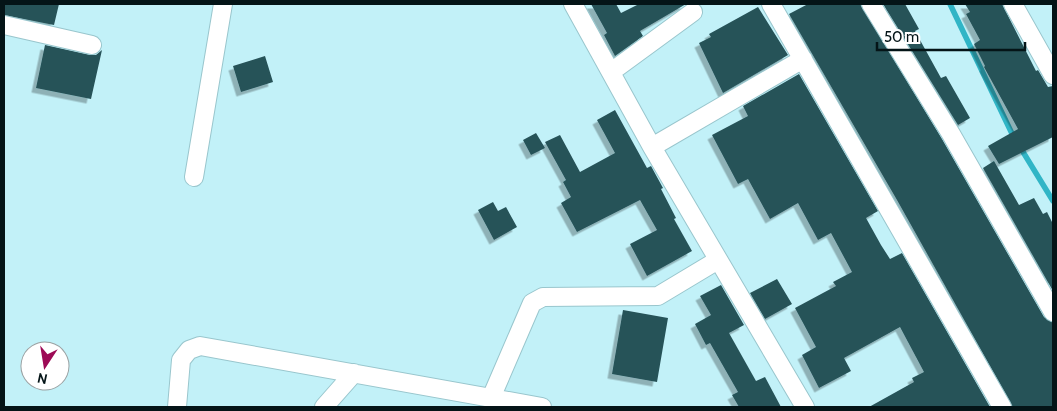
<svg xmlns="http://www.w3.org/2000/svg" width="1057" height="411" font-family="Cabin,sans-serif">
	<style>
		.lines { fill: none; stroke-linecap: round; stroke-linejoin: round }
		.stream { stroke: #31b5c6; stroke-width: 5.5 }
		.building { fill: #275258; filter: url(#shadow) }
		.street-casing { stroke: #99c6cd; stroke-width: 20 }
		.street { stroke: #fff; stroke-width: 18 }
	</style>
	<defs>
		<filter id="shadow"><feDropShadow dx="-4.5" dy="4.5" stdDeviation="0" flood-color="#0004"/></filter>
	</defs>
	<rect width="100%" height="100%" fill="#c2f1f8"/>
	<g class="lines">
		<path class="stream" d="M950 4 1015 140
			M1020 147 1053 201"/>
	</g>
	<path class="building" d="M4 4H59L54 25 4 15Z
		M591 4H616L621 13 639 4H686L640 31 643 36 615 56 604 35 607 33Z
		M808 4H860L942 139 1044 317 1053 323V407H1013L897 200 789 14Z
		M883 4H905L919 29 915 31 941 78 946 76 970 118 958 125Z
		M965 4H1002L1036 71 1038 70 1048 87 1053 86V137L999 164 988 146 1018 129 984 67 985 66 974 44 980 40 966 14 970 12Z
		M758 7 788 55 723 93 699 43 711 37 709 34Z
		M45 45 90 55H96L102 50 91 99 36 88Z
		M265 56 273 82 241 92 233 66Z
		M799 74 878 211 866 218 881 245 890 259 902 253 990 407H869L914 382 912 378 924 372 900 327 844 358 851 371 819 388 802 355 816 347 795 308 836 286 833 282 852 272 831 233 818 240 798 203 770 219 748 179 738 184 712 135 748 116 743 106Z
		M615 110 647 168 651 166 663 188 661 189 676 218 674 219 692 251 647 276 630 244 657 230 640 200 577 232 561 203 571 197 563 182 566 180 545 142 560 135 580 172 615 153 597 120Z
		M536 133 545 148 531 155 523 140Z
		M994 161 1019 205 1034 198 1043 214 1047 212 1053 224V291L983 168Z
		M493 202 498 211 506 207 517 227 494 240 478 210Z
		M777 279 792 304 765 319 750 293Z
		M721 285 744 325 729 333 756 381 765 377 781 407H739L732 395 738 392 710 343 706 345 695 324 711 315 700 296Z
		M623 310 668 318 657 382 612 374Z"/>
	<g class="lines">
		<g class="street-casing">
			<path id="street" d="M573 4 652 147 805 407
				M771 4 1002 407
				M871 4 951 134 1053 312
				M1013 4 1053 75
				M4 25 92 45
				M611 72 693 12
				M652 147 803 59
				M194 177 223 4
				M491 398 532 303 543 297 658 296 718 260
				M177 407 181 360 189 350 200 346 542 407
				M324 407 354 373"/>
		</g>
		<use href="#street" class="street"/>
	</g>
	<rect width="1057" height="411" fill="none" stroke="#041417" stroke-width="10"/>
	<g transform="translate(45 366) rotate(192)"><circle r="24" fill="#ffffff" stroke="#9ba1a2"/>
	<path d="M0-4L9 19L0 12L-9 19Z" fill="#9d0a56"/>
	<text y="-8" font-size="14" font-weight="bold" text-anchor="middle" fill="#041417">N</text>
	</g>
	<path d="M877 42v8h148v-8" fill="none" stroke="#041417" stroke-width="2.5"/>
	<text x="884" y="42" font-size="15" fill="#041417" stroke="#ffffff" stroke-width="4" paint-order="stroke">50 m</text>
</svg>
